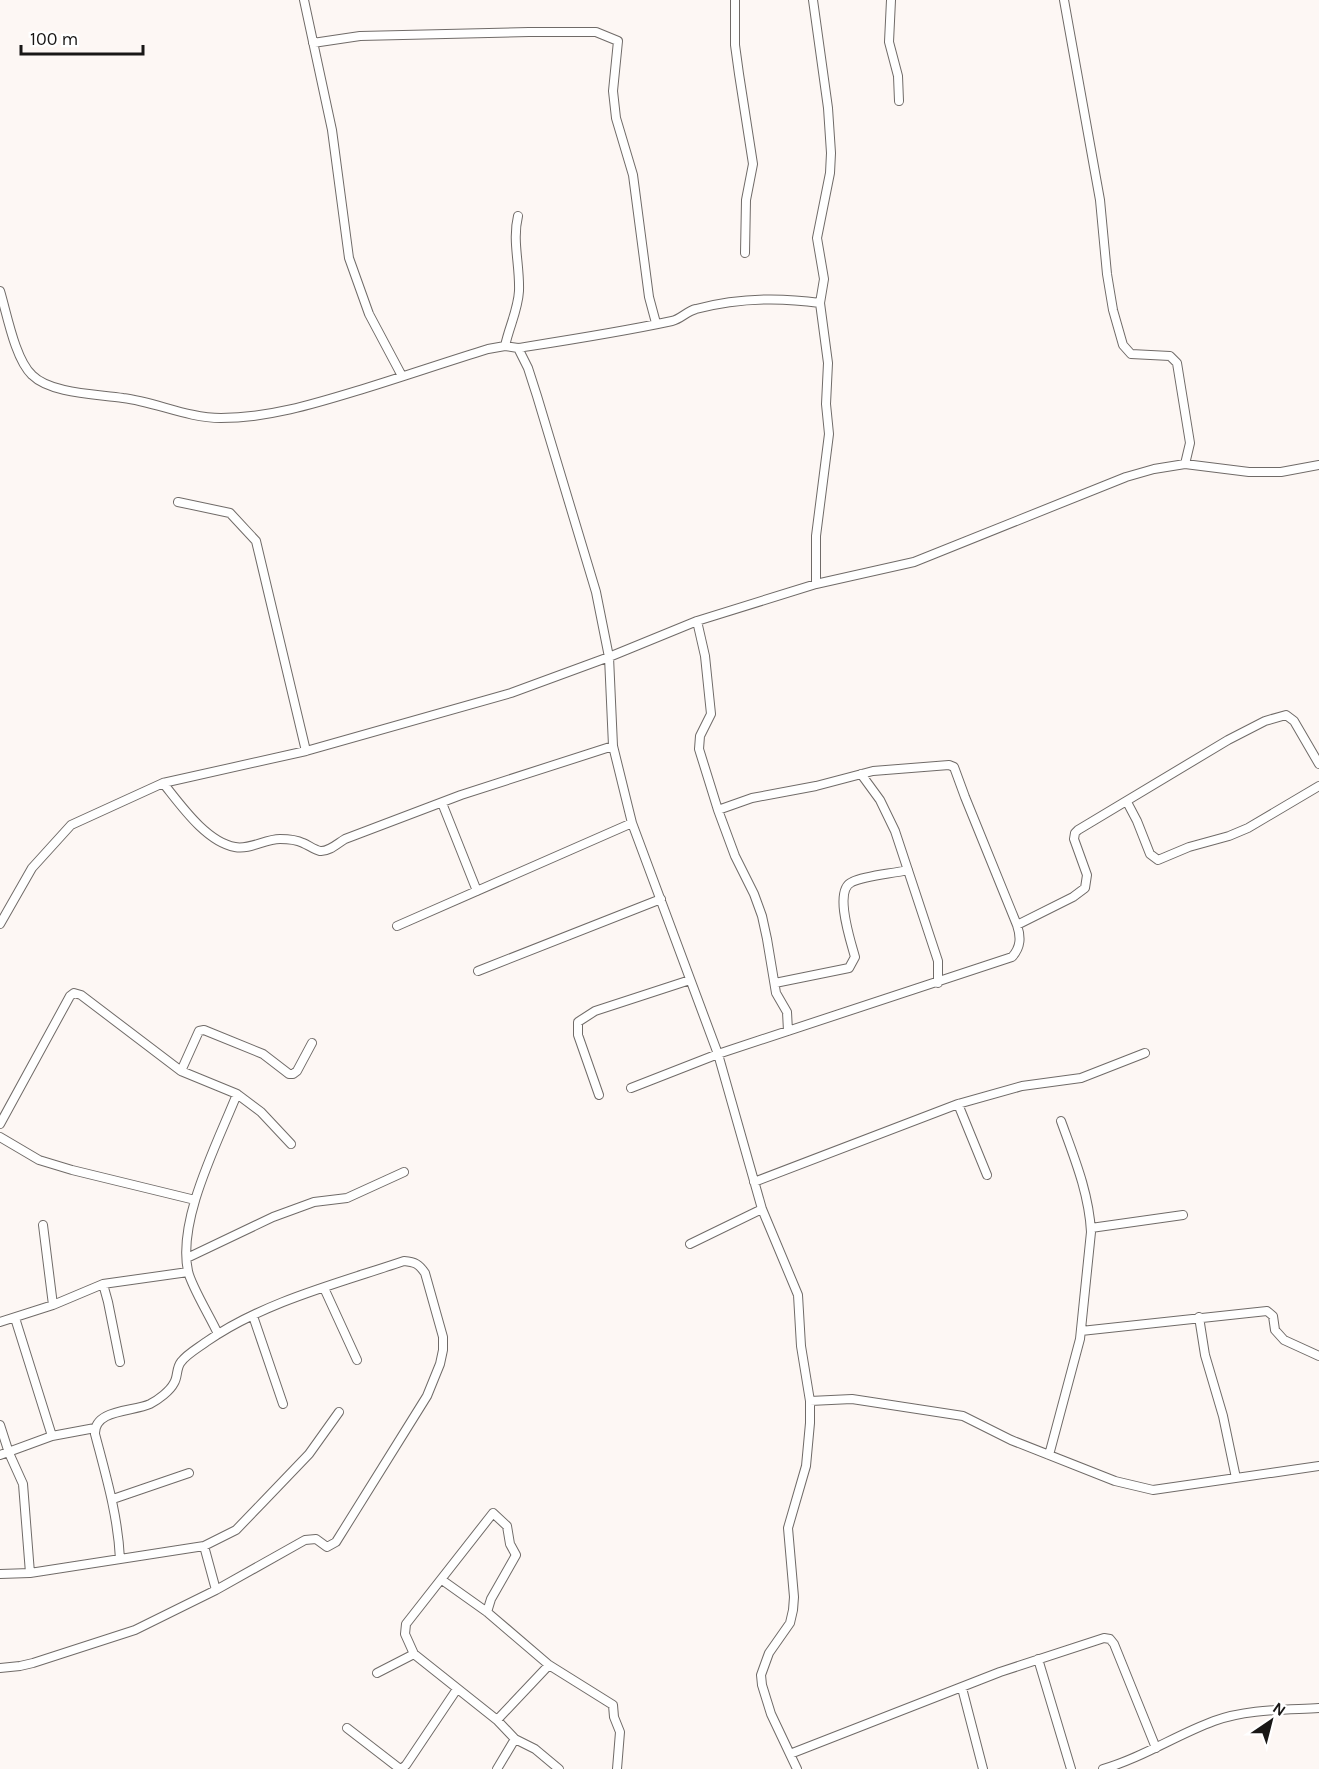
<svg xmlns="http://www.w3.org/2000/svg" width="1319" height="1769" font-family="Karla,sans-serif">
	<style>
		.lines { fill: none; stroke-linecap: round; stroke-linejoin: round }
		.street-casing { stroke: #706b68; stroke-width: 10 }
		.street { stroke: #fff; stroke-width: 8 }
	</style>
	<rect width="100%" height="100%" fill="#fdf7f4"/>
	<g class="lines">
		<g class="street-casing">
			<path id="street" d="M304 0 332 130 349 258 369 314 402 376
				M735 0V45L739 74 753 164 746 200 745 253
				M813 0 828 108 831 153 830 173 817 238 824 279 820 303 828 363 826 404 829 434 816 536V584
				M891 0 889 42 898 76 899 101
				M1064 0 1100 200 1107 274 1113 310 1123 345 1131 354 1170 356 1177 363 1190 443 1185 464
				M313 43 360 36 529 32H596L618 41 613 91 616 118 633 175 649 297 656 323
				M0 291C7 314 15 359 32 375 51 394 98 394 123 398 156 402 187 418 221 418 270 418 317 403 363 389 405 376 446 362 488 349L505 346 518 348 528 368 537 396 596 592 609 657 613 746 632 823 718 1054 762 1209 798 1295 801 1346 810 1401V1423L806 1466 788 1528 794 1597 793 1610 790 1623 769 1653 761 1675 762 1685 771 1714 797 1769
				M505 346C509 327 518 310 519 291 520 265 512 241 518 216
				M518 348C569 340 621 332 672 321 681 319 687 311 696 309 737 298 778 297 820 303
				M178 502 230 513 256 541 306 751
				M697 621 705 656 711 714 700 736 699 749 718 810 735 856 754 894 762 916 767 939 776 993 787 1012 788 1031
				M861 774 880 800 895 831 938 961V983
				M163 783C180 804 206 842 235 847 250 850 265 839 280 839 287 839 297 840 303 843 308 845 315 850 320 851 329 852 338 843 345 839L461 795 613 746
				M1127 802 1137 821 1150 854 1158 860 1189 847 1229 836 1248 828 1319 786
				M442 803 477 891
				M0 924 32 868 71 825 163 783 306 751 511 693 609 657 697 621 816 584 914 562 1126 477 1154 469 1185 464 1249 472H1281L1319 465
				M1017 925 1073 897 1085 888 1087 875 1074 839 1075 833 1078 830 1228 740 1265 721 1286 715 1294 721 1319 764
				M397 926 632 823
				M478 971 661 899
				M775 983 849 968 855 957C851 942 833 890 852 882 867 875 891 874 908 870
				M181 1071 199 1031 204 1030 263 1054 289 1074H293L297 1071 312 1043
				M631 1088 718 1054 1012 957C1021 947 1021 937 1017 925L965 797 954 767 949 765 873 771 816 786 752 798 718 810
				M599 1095 578 1035V1022L595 1011 690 980
				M958 1104 987 1175
				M0 1124 70 996 74 993 81 995 181 1071 237 1094 261 1112 291 1144
				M0 1137 39 1160 72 1170 195 1200
				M754 1182 958 1104 1022 1086 1081 1078 1145 1053
				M43 1225 53 1305
				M1091 1228 1183 1215
				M690 1244 762 1209
				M187 1258 273 1217 314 1202 347 1198 404 1172
				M103 1284 108 1302 120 1362
				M324 1288 357 1360
				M253 1316 283 1404
				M1199 1317 1205 1355 1223 1416 1236 1478
				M15 1318 52 1436
				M0 1322 53 1305 103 1284 188 1272
				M1081 1331 1267 1311 1273 1316 1275 1330 1284 1340 1319 1356
				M218 1334C211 1318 191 1286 188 1271 177 1220 218 1142 237 1094
				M810 1401 852 1399 963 1416 1011 1440 1115 1481 1153 1490 1319 1466
				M0 1425 9 1453 23 1484 30 1573
				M0 1455 52 1436 95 1428
				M1049 1455 1080 1339 1091 1232C1089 1193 1074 1157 1061 1121
				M113 1499 189 1473
				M204 1546 216 1590
				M0 1574 30 1573 204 1546 236 1530 263 1502 309 1454 339 1412
				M442 1580 487 1612 549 1665 613 1705 614 1717 620 1732 617 1769
				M487 1612 491 1599 516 1555 510 1544 507 1526 493 1513 406 1624 405 1634 414 1654 497 1720 515 1739 535 1749 559 1769
				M1038 1659 1071 1769
				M0 1668 20 1666 33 1663 135 1630 216 1590 305 1540 316 1539 327 1547 336 1542 427 1396 440 1364 443 1350V1337L425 1273C419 1264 415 1262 404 1261 339 1283 263 1302 206 1342 198 1348 187 1354 181 1362 176 1368 178 1377 174 1383 170 1391 158 1400 150 1404 133 1412 94 1409 95 1434 106 1476 118 1516 120 1559
				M377 1673 414 1654
				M962 1688 983 1769
				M497 1720 549 1665
				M347 1728 400 1769
				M790 1754 1000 1672 1104 1638 1110 1639 1114 1644 1156 1748
				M401 1769 406 1765 457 1689
				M497 1769 515 1739
				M1103 1769C1142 1758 1176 1735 1214 1721 1247 1709 1284 1710 1319 1708"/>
		</g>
		<use href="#street" class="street"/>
	</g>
	<g transform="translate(1271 1721) rotate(35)" stroke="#ffffff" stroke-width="4.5" paint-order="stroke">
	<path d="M0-4.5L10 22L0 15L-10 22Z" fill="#191716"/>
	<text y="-9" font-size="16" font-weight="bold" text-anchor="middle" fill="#191716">N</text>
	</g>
	<path d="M21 45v9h122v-9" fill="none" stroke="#191716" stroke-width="3"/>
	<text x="30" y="45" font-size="18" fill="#191716" stroke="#ffffff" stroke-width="4.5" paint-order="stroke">100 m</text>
</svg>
